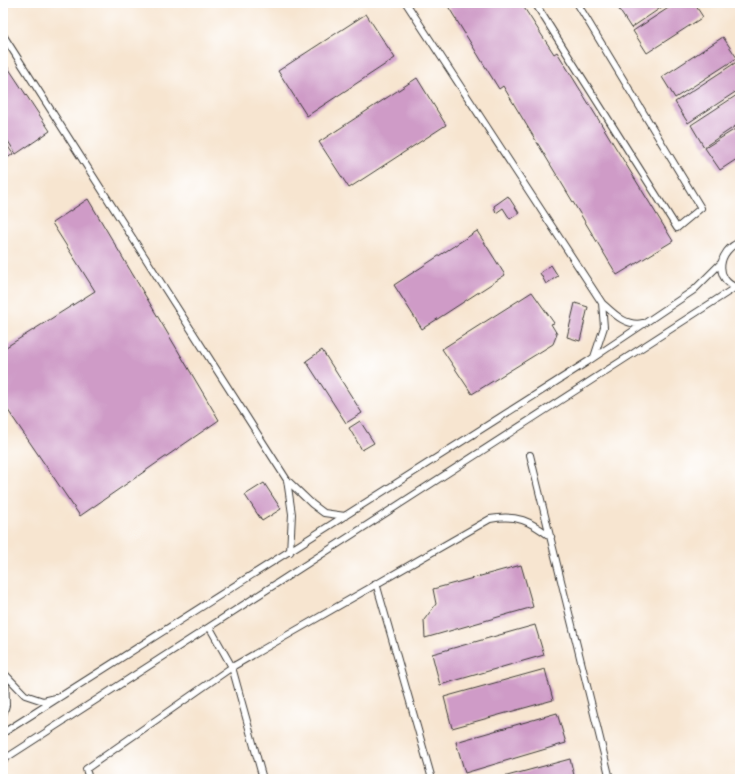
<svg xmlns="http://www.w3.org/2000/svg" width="743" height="782" font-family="'EB Garamond',serif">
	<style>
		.building { fill: #cf9bc7 }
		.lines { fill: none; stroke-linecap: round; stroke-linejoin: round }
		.lane-casing { stroke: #3d3a37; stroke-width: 8 }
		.lane { stroke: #fff; stroke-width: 6 }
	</style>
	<rect width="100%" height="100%" fill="#fff"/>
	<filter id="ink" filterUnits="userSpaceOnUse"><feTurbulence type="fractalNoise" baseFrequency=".025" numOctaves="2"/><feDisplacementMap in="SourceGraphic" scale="8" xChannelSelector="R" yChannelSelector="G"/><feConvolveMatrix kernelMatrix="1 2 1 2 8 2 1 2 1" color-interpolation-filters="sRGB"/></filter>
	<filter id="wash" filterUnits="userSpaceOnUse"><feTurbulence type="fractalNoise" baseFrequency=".012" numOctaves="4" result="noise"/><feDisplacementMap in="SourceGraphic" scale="16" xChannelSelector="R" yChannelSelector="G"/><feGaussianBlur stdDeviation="0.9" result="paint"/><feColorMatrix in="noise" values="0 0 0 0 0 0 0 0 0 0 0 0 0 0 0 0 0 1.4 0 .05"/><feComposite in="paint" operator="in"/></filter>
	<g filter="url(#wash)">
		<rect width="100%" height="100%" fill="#f7e5d0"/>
		<g id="blocks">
			<path class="building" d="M446 3H521L554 54 557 52 673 241 617 275 503 86 499 89Z
				M626 3H668L631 28 618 8Z
				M676 3H694L703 17 647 53 633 31Z
				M366 14 395 58 307 116 278 71Z
				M723 37 737 58 675 98 662 77Z
				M3 60 50 131 16 154 3 133Z
				M738 61 740 65V89L688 123 675 102Z
				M417 78 446 125 349 188 319 142Z
				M740 93V123L704 147 691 125Z
				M740 126V157L720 170 705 148Z
				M3 139 13 154 3 161Z
				M508 196 519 213 510 219 503 208 496 213 494 206Z
				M88 199 219 420 80 516 3 403V349L95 291 52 223Z
				M477 231 505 275 422 329 394 285Z
				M551 265 558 276 546 284 540 273Z
				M532 292 554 323 551 324 557 334 553 344 472 394 442 349Z
				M575 303 588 307 580 341 567 337Z
				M322 350 362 413 346 423 306 361Z
				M360 421 374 443 362 450 349 428Z
				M264 483 281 509 262 521 245 495Z
				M521 565 533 607 425 638 424 620 436 604 433 589Z
				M535 625 544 655 440 685 432 654Z
				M545 669 553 700 452 728 444 697Z
				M557 713 566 743 465 773 456 742Z
				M570 759 575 779H496Z"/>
		</g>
	</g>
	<g filter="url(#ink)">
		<use href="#blocks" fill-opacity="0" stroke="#3d3a37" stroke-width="1"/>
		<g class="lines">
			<g class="lane-casing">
				<path id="lane" d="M406 3 602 303C613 313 626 327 643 323
					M535 3 677 228 701 208 577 3
					M3 35 287 480 312 504 324 513 345 516
					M738 288C713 280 718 250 740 242
					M594 357 604 327 602 303
					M530 455 610 779
					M287 480 292 514 290 552
					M376 583 432 779
					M210 628 232 667 263 779
					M3 672 25 695 43 701 56 698
					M3 715 6 705 5 675
					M3 733 587 362 694 290 721 263
					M3 760 736 287
					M89 779 86 769 232 667 490 519C517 514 530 521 551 537"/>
			</g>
			<use href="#lane" class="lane"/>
		</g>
	</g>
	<rect width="743" height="782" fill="none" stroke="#fff" stroke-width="16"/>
</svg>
